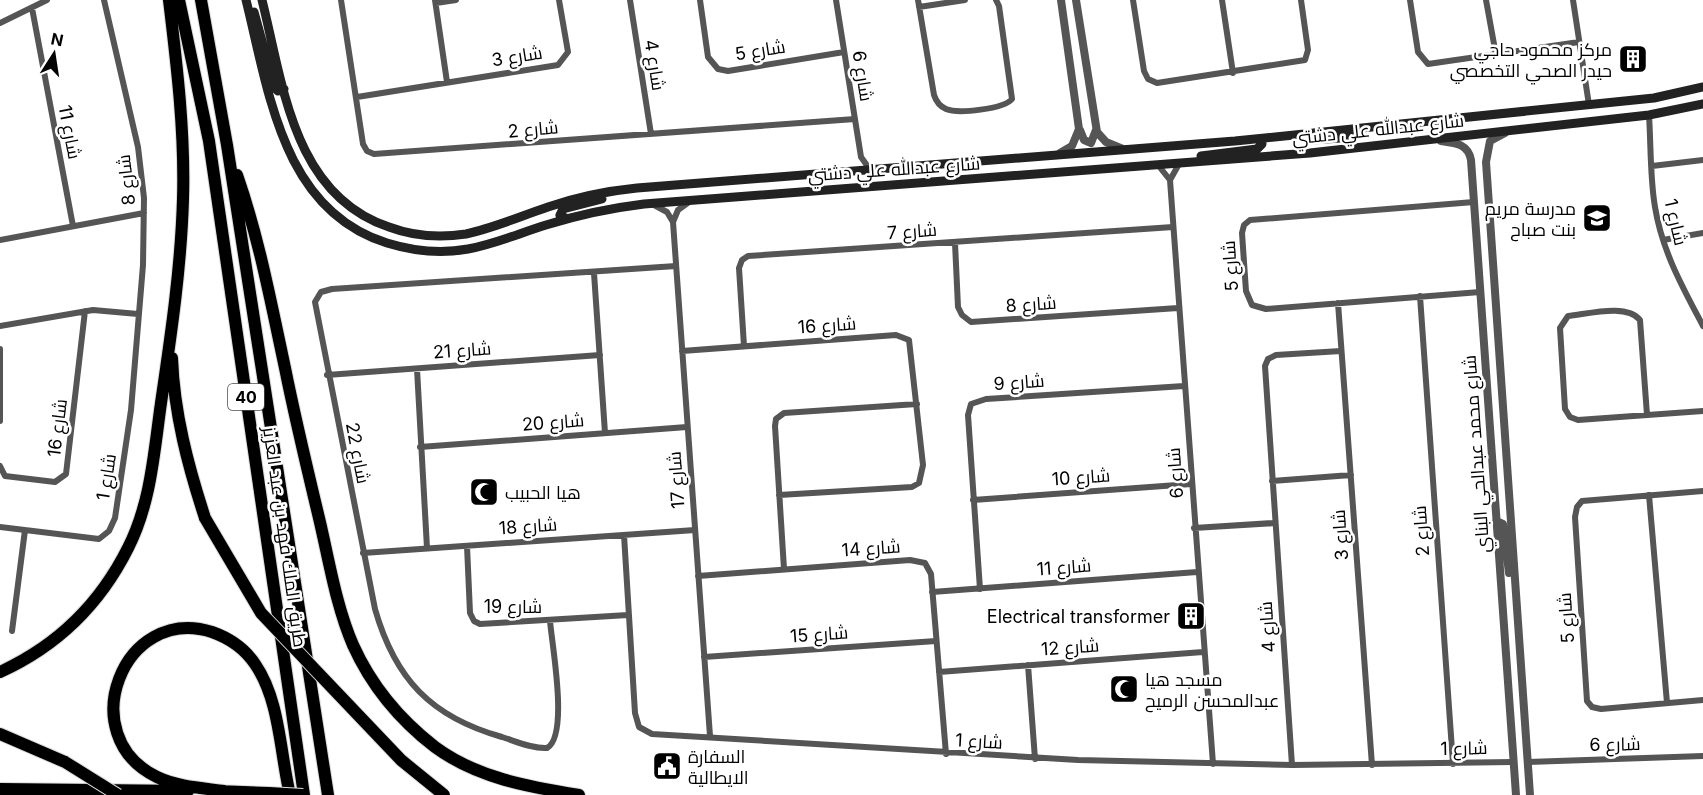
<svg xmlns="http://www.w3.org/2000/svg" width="1703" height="795" font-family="Inter,Cairo,sans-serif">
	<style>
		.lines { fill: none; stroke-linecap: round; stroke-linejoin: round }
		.motorway-casing { stroke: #dbdbdb; stroke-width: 14 }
		.minor { stroke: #555; stroke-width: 6 }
		.tertiary { stroke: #555; stroke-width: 8 }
		.secondary { stroke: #222; stroke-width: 9 }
		.motorway { stroke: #000; stroke-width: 12 }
		.motorway-bridge-casing { stroke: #dbdbdb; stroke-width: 14; stroke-linecap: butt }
		.motorway-bridge { stroke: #000; stroke-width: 12 }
		.labels { text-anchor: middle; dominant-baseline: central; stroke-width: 5; stroke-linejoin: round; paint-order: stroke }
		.shield { fill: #fff; stroke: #4c4c4c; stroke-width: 1.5 }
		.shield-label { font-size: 16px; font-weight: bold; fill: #000 }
		.poi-label { font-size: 18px; fill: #000; stroke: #fff; text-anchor: end }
		.street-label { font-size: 18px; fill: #000; stroke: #fff }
	</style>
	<rect width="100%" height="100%" fill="#fff"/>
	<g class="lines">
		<g class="motorway-casing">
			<path id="motorway" d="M179 0 209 141 304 795
				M201 0 227 145 328 795
				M237 175C259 238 271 303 285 368 295 418 307 468 319 518 329 560 336 606 353 645 371 685 400 720 435 747 477 778 529 787 579 795
				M172 358C174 413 188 466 205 518
				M0 672C57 646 100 604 128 548 151 503 154 452 161 403 171 335 181 268 183 199 185 133 177 66 169 0
				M0 734 65 762
				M0 789 188 791
				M217 791 269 793
				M224 791C202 788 178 787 157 777 72 736 123 604 212 632 229 638 245 649 255 664 280 700 280 753 290 795"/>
		</g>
		<path class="minor" d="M341 0 363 144 367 151 374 154 855 119
			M435 0 447 82
			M630 0 651 134
			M700 0 708 57 718 69 728 71 844 52
			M836 0 861 157 871 171
			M918 0 934 95C936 101 939 106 946 109 958 114 1004 109 1012 99L999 6 996 0
			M1133 0 1144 71 1148 79 1157 83 1305 60 1308 50 1301 0
			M1222 0 1233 73
			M1410 0 1418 52 1428 64 1579 42
			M1486 0 1496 55
			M1573 0 1589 105
			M436 3 456 0
			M919 7 965 0
			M32 8 73 226
			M0 23 47 0
			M357 97 558 65 568 52 559 0
			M1649 115C1651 146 1650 178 1655 207 1662 251 1683 288 1703 326
			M1179 164 1170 180 1213 764
			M1158 165 1170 180
			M1652 166 1703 160
			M1474 202 1250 220 1244 225 1242 233 1246 291 1252 305 1266 309 1480 292
			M654 205 667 212 673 222 710 736
			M673 222 678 210 689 202
			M0 240 144 213
			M1663 240 1703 233
			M955 243 958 307 962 315 971 322 1178 308
			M594 273 605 433
			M1420 296 1453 764
			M1338 303 1372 765
			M0 326 93 310 138 314
			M744 346 739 268 742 260 748 256 1173 227
			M0 349V421
			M682 351 896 335 909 340 923 465 919 483 912 487 779 495
			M417 369 427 548
			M327 375 600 355
			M1647 415 1640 320C1627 303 1588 314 1568 316L1560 328 1565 409 1570 417 1578 420 1703 411
			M420 447 687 427
			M0 466 5 476 55 482 66 474 85 311
			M1272 481 1351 475
			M1703 491 1582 501 1577 507 1575 517 1587 701 1592 707 1601 709 1703 700
			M1649 495 1667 703
			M973 500 1191 484
			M0 527 99 539 109 531 115 518 131 410 143 265 144 198 138 147 104 0
			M1194 528 1274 523
			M624 535 635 713 639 727 652 734 1078 760 1292 765 1513 762
			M467 546 470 613 474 621 480 624 628 615
			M363 553 695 530
			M784 569 775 426 776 419 784 413 917 404
			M698 576 910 560 925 563 931 574 946 754
			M980 589 968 415 971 404 986 399 1184 386
			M932 592 1197 572
			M550 621C552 645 569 736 547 748 532 749 515 741 502 737 431 717 395 679 375 609L315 302 321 292 332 289 676 266
			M12 631 25 530
			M704 657 936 641
			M1028 665 1035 759
			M939 672 1203 652
			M1528 762 1703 756
			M1292 765 1265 366 1268 359 1276 355 1341 351"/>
		<path class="tertiary" d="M1076 0 1097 132 1106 142 1123 149
			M1080 130 1084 140 1091 143 1096 130
			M1505 133 1490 141 1486 162 1530 795
			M1441 141C1456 143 1468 144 1471 160L1516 795
			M1060 153 1072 146 1079 129 1061 0
			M1496 521 1503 524 1509 573"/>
		<path class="secondary" d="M246 0C269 92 282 210 387 243 413 251 441 254 468 249 495 244 520 233 546 225 578 215 611 208 644 204L1310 153 1649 115 1703 104
			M262 0C283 84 293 195 389 227 413 236 440 238 466 234 494 228 521 216 548 207 577 197 607 191 637 188L1235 141 1654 98 1703 87
			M254 12 275 88 278 91 284 89
			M1313 140 1340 138 1356 134
			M1201 156 1257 149 1262 144V139
			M567 219 560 215 563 209 602 199"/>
		<use href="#motorway" class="motorway"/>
		<g class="motorway-bridge-casing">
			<path id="motorway-bridge" d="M205 518 261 613 401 760 444 795
				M65 762 118 795
				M269 793 303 795"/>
		</g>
		<use href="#motorway-bridge" class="motorway-bridge"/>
	</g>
	<defs>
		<g id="building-square" transform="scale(1.5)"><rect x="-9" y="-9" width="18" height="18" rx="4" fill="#000" stroke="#fff"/><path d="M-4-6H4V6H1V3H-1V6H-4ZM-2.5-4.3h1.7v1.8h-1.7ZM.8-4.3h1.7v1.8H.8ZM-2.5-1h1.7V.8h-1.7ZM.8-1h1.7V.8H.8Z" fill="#fff"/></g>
		<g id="school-square" transform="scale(1.5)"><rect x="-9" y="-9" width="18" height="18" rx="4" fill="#000" stroke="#fff"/><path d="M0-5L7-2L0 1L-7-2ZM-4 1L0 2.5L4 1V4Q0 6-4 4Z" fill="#fff"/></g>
		<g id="mosque-square" transform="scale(1.5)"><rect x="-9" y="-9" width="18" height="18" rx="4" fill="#000" stroke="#fff"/><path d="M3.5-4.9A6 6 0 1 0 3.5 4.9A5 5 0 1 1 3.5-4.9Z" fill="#fff"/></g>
		<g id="civic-square" transform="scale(1.5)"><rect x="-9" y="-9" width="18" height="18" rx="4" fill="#000" stroke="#fff"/><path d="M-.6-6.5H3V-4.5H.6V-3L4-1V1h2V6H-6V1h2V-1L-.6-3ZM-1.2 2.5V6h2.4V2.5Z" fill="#fff"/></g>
	</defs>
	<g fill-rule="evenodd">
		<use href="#building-square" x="1633" y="59"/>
		<use href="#school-square" x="1597" y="218"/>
		<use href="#mosque-square" x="484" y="492"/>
		<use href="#building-square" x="1191" y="616"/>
		<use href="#mosque-square" x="1124" y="689"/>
		<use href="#civic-square" x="667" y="766"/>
	</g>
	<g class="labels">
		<rect class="shield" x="228" y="384" width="36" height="26" rx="4.5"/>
		<g class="shield-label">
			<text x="246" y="397">40</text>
		</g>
		<g class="poi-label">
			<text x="1612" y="49">مركز محمود حاجي<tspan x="1612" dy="21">حيدر الصحي التخصصي</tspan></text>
			<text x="1576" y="208">مدرسة مريم<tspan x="1576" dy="21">بنت صباح</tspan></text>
			<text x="505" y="492" text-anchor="start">هيا الحبيب</text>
			<text x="1170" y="616">Electrical transformer</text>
			<text x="1145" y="679" text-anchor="start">مسجد هيا<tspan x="1145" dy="21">عبدالمحسن الرميح</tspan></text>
			<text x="688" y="756" text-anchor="start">السفارة<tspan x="688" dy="21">الايطالية</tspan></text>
		</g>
		<g class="street-label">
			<text transform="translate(760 50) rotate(-9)">شارع 5</text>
			<text transform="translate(517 56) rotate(-9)">شارع 3</text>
			<text transform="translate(655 65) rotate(81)">شارع 4</text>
			<text transform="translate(863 76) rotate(81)">شارع 6</text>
			<text transform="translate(533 129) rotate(-5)">شارع 2</text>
			<text transform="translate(1378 129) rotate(-6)">شارع عبدالله علي دشتي</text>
			<text transform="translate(70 132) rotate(79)">شارع 11</text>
			<text transform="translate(894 169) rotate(-4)">شارع عبدالله علي دشتي</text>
			<text transform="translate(126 180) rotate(-96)">شارع 8</text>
			<text transform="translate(1676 222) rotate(77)">شارع 1</text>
			<text transform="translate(912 231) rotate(-4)">شارع 7</text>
			<text transform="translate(1230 266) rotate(-94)">شارع 5</text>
			<text transform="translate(1031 304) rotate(-4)">شارع 8</text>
			<text transform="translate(827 325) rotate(-4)">شارع 16</text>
			<text transform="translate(462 350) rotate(-4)">شارع 21</text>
			<text transform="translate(1019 382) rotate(-4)">شارع 9</text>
			<text transform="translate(553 422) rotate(-4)">شارع 20</text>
			<text transform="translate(57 428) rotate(-83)">شارع 16</text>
			<text transform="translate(358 453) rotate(79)">شارع 22</text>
			<text transform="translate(1476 454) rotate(-94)">شارع محمد عبدالحي البناي</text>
			<text transform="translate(1175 473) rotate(-94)">شارع 6</text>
			<text transform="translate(106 477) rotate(-81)">شارع 1</text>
			<text transform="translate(1081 477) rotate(-4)">شارع 10</text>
			<text transform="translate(676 480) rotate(-94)">شارع 17</text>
			<text transform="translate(528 526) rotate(-4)">شارع 18</text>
			<text transform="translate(1421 531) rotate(-94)">شارع 2</text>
			<text transform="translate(1340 535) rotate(-94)">شارع 3</text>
			<text transform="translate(285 537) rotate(82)">طريق الملك فهد بن عبد العزيز</text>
			<text transform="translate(871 548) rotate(-4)">شارع 14</text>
			<text transform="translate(1064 567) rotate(-4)">شارع 11</text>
			<text x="513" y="606">شارع 19</text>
			<text transform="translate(1566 618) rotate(-94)">شارع 5</text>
			<text transform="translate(1267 627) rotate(-94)">شارع 4</text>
			<text transform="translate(819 634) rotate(-4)">شارع 15</text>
			<text transform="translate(1070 647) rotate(-4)">شارع 12</text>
			<text transform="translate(979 741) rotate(3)">شارع 1</text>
			<text transform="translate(1615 744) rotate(-1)">شارع 6</text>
			<text transform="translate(1464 748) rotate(-1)">شارع 1</text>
		</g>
	</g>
	<g transform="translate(54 54) rotate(12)" stroke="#ffffff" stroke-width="4.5" paint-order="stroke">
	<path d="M0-4.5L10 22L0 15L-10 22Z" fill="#000000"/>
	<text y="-9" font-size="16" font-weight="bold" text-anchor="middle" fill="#000000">N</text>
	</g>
</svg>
